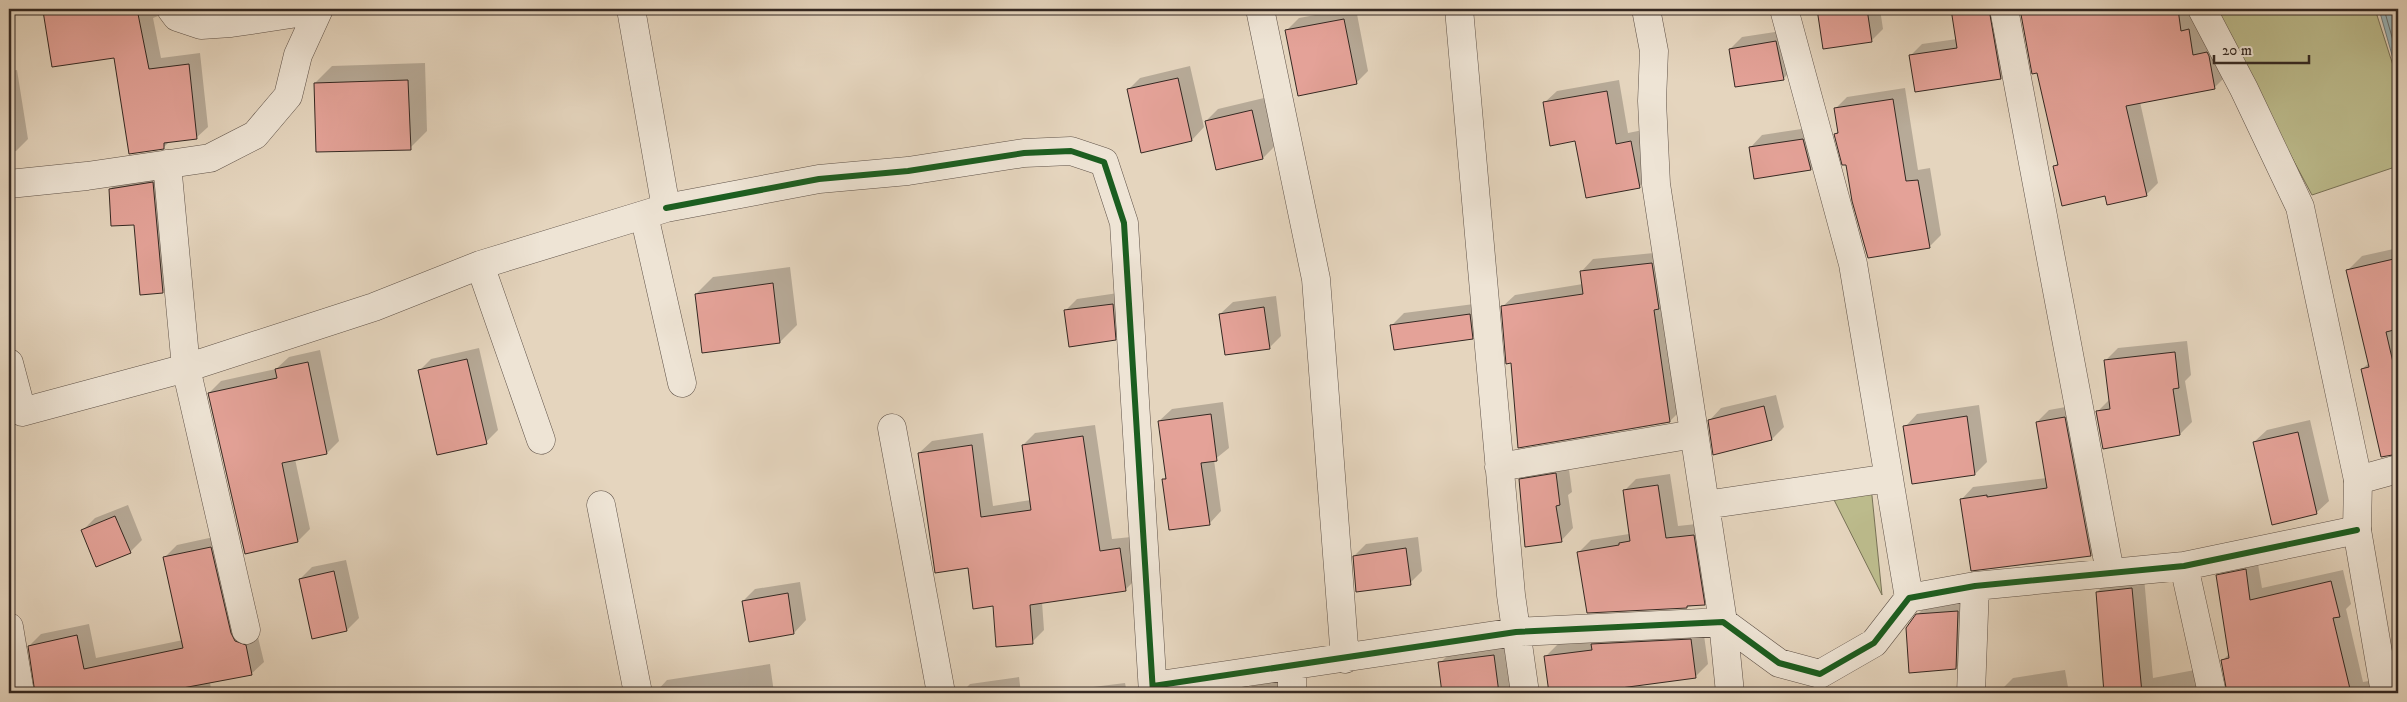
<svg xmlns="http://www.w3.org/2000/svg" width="2407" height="702" font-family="'IM FELL DW Pica',serif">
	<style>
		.green { fill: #bcbb8c; stroke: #787257 }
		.water { fill: #9ab6bb; stroke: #717d7e }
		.shadow { fill: #0003 }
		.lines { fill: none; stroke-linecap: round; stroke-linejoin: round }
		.shore { stroke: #676f6e; stroke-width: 1 }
		.building { fill: #e4a298; stroke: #342822 }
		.minor-casing { stroke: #605349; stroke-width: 29 }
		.tertiary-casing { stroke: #605349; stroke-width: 29 }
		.minor { stroke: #eee4d5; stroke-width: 28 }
		.tertiary { stroke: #eee4d5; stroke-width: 28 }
		.cycleway-casing { stroke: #eee4d5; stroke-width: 9 }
		.cycleway { stroke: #1b5e20; stroke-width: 6 }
	</style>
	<rect width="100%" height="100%" fill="#e5d5be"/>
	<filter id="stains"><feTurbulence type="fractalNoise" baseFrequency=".004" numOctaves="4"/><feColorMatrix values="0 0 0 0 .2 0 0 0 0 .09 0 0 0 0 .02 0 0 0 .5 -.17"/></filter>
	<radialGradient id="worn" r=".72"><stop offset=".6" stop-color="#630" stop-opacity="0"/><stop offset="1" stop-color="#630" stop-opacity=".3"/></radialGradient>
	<path class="green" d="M2212 9H2375L2398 81V166L2312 195Z
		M1870 476 1882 595 1826 484Z"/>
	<path class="water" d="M2379 9H2398V76Z"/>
	<path class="shadow" d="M44 9H165L158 16 153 18 161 58 200 53 208 127 196 138 170 141 163 148 115 57 53 66Z
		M1348 9H1356L1368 71 1356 83 1287 30 1299 18Z
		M1359 9H1379L1361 14Z
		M1666 9H1707L1667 15Z
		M1821 9H1880L1883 29 1871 41 1819 11Z
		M1953 9H2002L2013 66 2001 78 1910 56 1922 44 1957 39Z
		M2021 9H2191L2201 18 2205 44 2219 41 2226 76 2214 88 2140 102 2158 183 2146 195 2055 166 2059 162 2038 72 2033 73Z
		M1788 30 1795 67 1783 79 1730 49 1742 37Z
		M425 63 427 131 410 148 315 83 332 66Z
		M1190 66 1204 127 1192 140 1128 90 1140 78Z
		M17 70 28 139 16 151 9 152V71Z
		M1619 80 1628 133 1643 130 1651 175 1639 187 1576 140 1544 103 1557 91Z
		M1905 88 1918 170 1930 168 1941 235 1929 247 1835 134 1839 131 1835 109 1847 97Z
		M1264 98 1275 146 1263 158 1206 121 1218 109Z
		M1815 127 1823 157 1811 169 1755 178 1750 148 1762 135Z
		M165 171 175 279 163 292 135 223 110 189 123 177Z
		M2398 248V442L2380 446 2362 369 2369 363 2348 270 2362 256Z
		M1664 252 1682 409 1670 421 1520 446 1512 362 1502 307 1515 295 1583 284 1581 272 1593 259Z
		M790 267 797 325 780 342 696 294 713 277Z
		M1125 292 1127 327 1115 339 1065 311 1077 299Z
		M1276 296 1281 336 1269 348 1220 314 1233 302Z
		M1482 303 1484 326 1472 338 1392 325 1404 313Z
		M2187 341 2191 375 2185 381 2192 422 2180 434 2097 412 2109 400 2106 360 2118 348Z
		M479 348 498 430 486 442 419 371 431 359Z
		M320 350 339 441 327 453 295 459 310 529 298 541 209 393 221 381 276 369 289 357Z
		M1776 395 1784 427 1772 439 1714 453 1709 421 1721 408Z
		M1223 402 1229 448 1214 460 1221 511 1209 524 1163 480 1167 476 1159 421 1172 409Z
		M1979 405 1987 462 1975 474 1905 427 1917 414Z
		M2077 405 2103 543 2091 555 1961 500 1973 487 2047 478 2037 422 2049 410Z
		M2310 420 2329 501 2316 513 2254 442 2267 430Z
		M1095 425 1112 539 1131 537 1137 578 1125 590 1042 602 1044 630 1032 642 994 605 969 567 919 453 932 441 983 433 993 506 1031 500 1023 445 1035 433Z
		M1568 462 1572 492 1568 495 1573 528 1561 541 1526 545 1521 480 1533 468Z
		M1670 474 1678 526 1706 523 1716 592 1704 604 1686 607 1579 552 1591 540 1629 534 1624 491 1636 479Z
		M128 505 142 540 130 552 83 530 95 518Z
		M223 535 257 633 264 662 251 674 210 683 212 693H166V690L150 693H36L29 646 41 634 89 624 96 658 183 640 165 557 177 545Z
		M1418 537 1422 571 1410 583 1354 556 1366 544Z
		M2257 558 2262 588 2343 570 2351 604 2346 609 2363 682 2369 681 2372 693H2228L2222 661 2230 653 2218 576 2230 563Z
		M346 560 359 618 347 630 300 579 312 567Z
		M2144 577 2153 678 2205 668 2215 693H2111L2097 592 2109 580Z
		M800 582 806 620 794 633 743 601 755 589Z
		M1970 599 1968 655 1956 668 1917 615 1930 602Z
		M1703 628 1708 664 1695 677 1597 690V693H1550L1546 656 1558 644Z
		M1506 644 1512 693H1443L1440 663 1452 651Z
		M770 664 774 693H655L667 680Z
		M2065 670 2069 693H2002L2001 690 2013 678Z
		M1019 677 1021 693H961L970 684Z
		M1288 679 1291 693H1244L1252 686Z
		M1125 683 1127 693H1073L1077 689Z"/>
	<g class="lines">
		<path class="shore" d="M2384 9 2398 58"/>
	</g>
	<path class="building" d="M62 9H137L149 69 189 64 197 139 164 143V149L129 154 114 58 52 67 43 11Z
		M1817 9H1867L1872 42 1823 49Z
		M1951 9H1989L2001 79 1915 92 1909 55 1957 48Z
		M2020 9H2178L2181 31 2189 29 2193 55 2207 52 2209 56 2215 89 2126 106 2147 196 2107 205 2105 196 2062 206 2053 166 2058 165 2037 73 2032 74Z
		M1344 19 1357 84 1298 96 1285 30Z
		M1776 41 1784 80 1735 87 1729 49Z
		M1178 78 1192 141 1141 153 1127 89Z
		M408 80 411 150 316 152 314 83Z
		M1607 91 1616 144 1631 141 1640 188 1586 198 1575 141 1550 146 1543 102Z
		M1893 99 1906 181 1918 180 1930 248 1868 258 1852 201 1846 165H1842L1834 134 1838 133 1834 108Z
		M1252 110 1263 159 1216 170 1205 121Z
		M1803 139 1811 170 1754 179 1749 147Z
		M153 182 163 293 140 295 134 225 111 226 109 189Z
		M2398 258V329L2386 332 2398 384V454L2381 457 2361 369 2369 367 2346 270Z
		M1652 263 1659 309 1654 310 1670 422 1518 448 1511 363 1506 364 1501 306 1583 294 1580 271Z
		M773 283 780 343 702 353 695 294Z
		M1113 304 1116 340 1069 347 1064 310Z
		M1264 307 1270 349 1225 355 1219 314Z
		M1470 314 1473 339 1394 350 1390 325Z
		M2175 352 2179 388 2173 389 2180 435 2103 449 2096 411 2110 409 2104 360Z
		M467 359 487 444 437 455 418 370Z
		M308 362 327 454 282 463 298 542 245 554 208 393 277 378 275 369Z
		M1764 406 1772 440 1713 455 1708 420Z
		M1211 414 1217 461 1201 463 1210 525 1169 530 1162 479H1166L1158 421Z
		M1967 416 1975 475 1912 484 1903 426Z
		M2065 417 2091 556 1971 571 1960 499 1987 495V497L2047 488 2036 422Z
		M2298 432 2317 514 2272 525 2253 442Z
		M1083 436 1100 551 1120 548 1126 591 1030 605 1033 644 996 647 993 606 973 609 968 568 935 573 918 453 972 445 981 517 1031 510 1022 445Z
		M1556 473 1560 505 1556 506 1562 542 1525 547 1519 479Z
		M1658 485 1666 538 1694 535 1705 605 1687 606V608L1587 613 1577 552 1619 545V543L1630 541 1623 490Z
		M115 516 131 553 96 567 81 530Z
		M211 547 231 633 235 641 246 645 252 675 156 693H35L28 646 77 635 84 669 183 648 163 557Z
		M1406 548 1411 585 1356 592 1353 556Z
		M2246 569 2250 600 2331 581 2340 617 2333 618 2351 693H2227L2221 660 2229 658 2216 575Z
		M334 571 347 631 312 639 299 579Z
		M2132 588 2142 693H2104L2096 592Z
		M788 593 794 634 749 642 742 601Z
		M1958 611 1956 669 1909 673 1906 628 1916 614Z
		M1691 639 1696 678 1583 693H1549L1544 656 1592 650 1591 644Z
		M1494 655 1499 693H1442L1438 662Z"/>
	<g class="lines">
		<g class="minor-casing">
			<path id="minor" d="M171 9 177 17 201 25 231 23 317 10
				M1260 9 1316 279 1345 659
				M1459 9 1511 595 1525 693
				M1646 9 1654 51 1652 101 1656 184 1723 622 1730 693
				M1784 9 1853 264 1909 598
				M2004 9 2110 572
				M167 164 186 368 246 630
				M9 184 87 176 210 158 255 135 288 96 298 55 319 9
				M666 208 819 179 908 171 1024 153 1071 151 1104 162 1124 223 1153 693
				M644 215 682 383
				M480 265 541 440
				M9 363 22 412 186 368 374 307 480 265 666 208 631 9
				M892 428 941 693
				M1499 467 1694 434
				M2358 480 2398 469
				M601 505 638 693
				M1705 505 1889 478
				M2184 566 2212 693
				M9 627 20 693
				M1292 666V693
				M1153 686 1516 632 1723 622 1779 663 1820 674 1874 643 1909 598 1975 586 2184 566 2357 530
				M1971 693 1975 586"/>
		</g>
		<g class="tertiary-casing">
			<path id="tertiary" d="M2202 9 2244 89 2300 207 2358 480 2357 530 2385 693"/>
		</g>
		<use href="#minor" class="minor"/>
		<use href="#tertiary" class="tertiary"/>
		<g class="cycleway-casing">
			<path id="cycleway" d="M666 208 819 179 908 171 1024 153 1071 151 1104 162 1124 223 1153 693
				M1153 686 1516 632 1723 622 1779 663 1820 674 1874 643 1909 598 1975 586 2184 566 2357 530"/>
		</g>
		<use href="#cycleway" class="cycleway"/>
	</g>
	<rect width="2407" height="702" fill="none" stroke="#e5d5be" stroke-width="30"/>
	<rect x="10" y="10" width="2387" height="682" fill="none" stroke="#342822" stroke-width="2.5"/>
	<rect x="15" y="15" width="2377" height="672" fill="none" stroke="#342822"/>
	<path d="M2214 55v8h95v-8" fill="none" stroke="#342822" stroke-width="2.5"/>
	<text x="2222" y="55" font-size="15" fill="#342822" stroke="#eee4d5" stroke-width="4" paint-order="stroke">20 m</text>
	<rect width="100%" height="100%" filter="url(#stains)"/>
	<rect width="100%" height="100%" fill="url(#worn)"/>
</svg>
